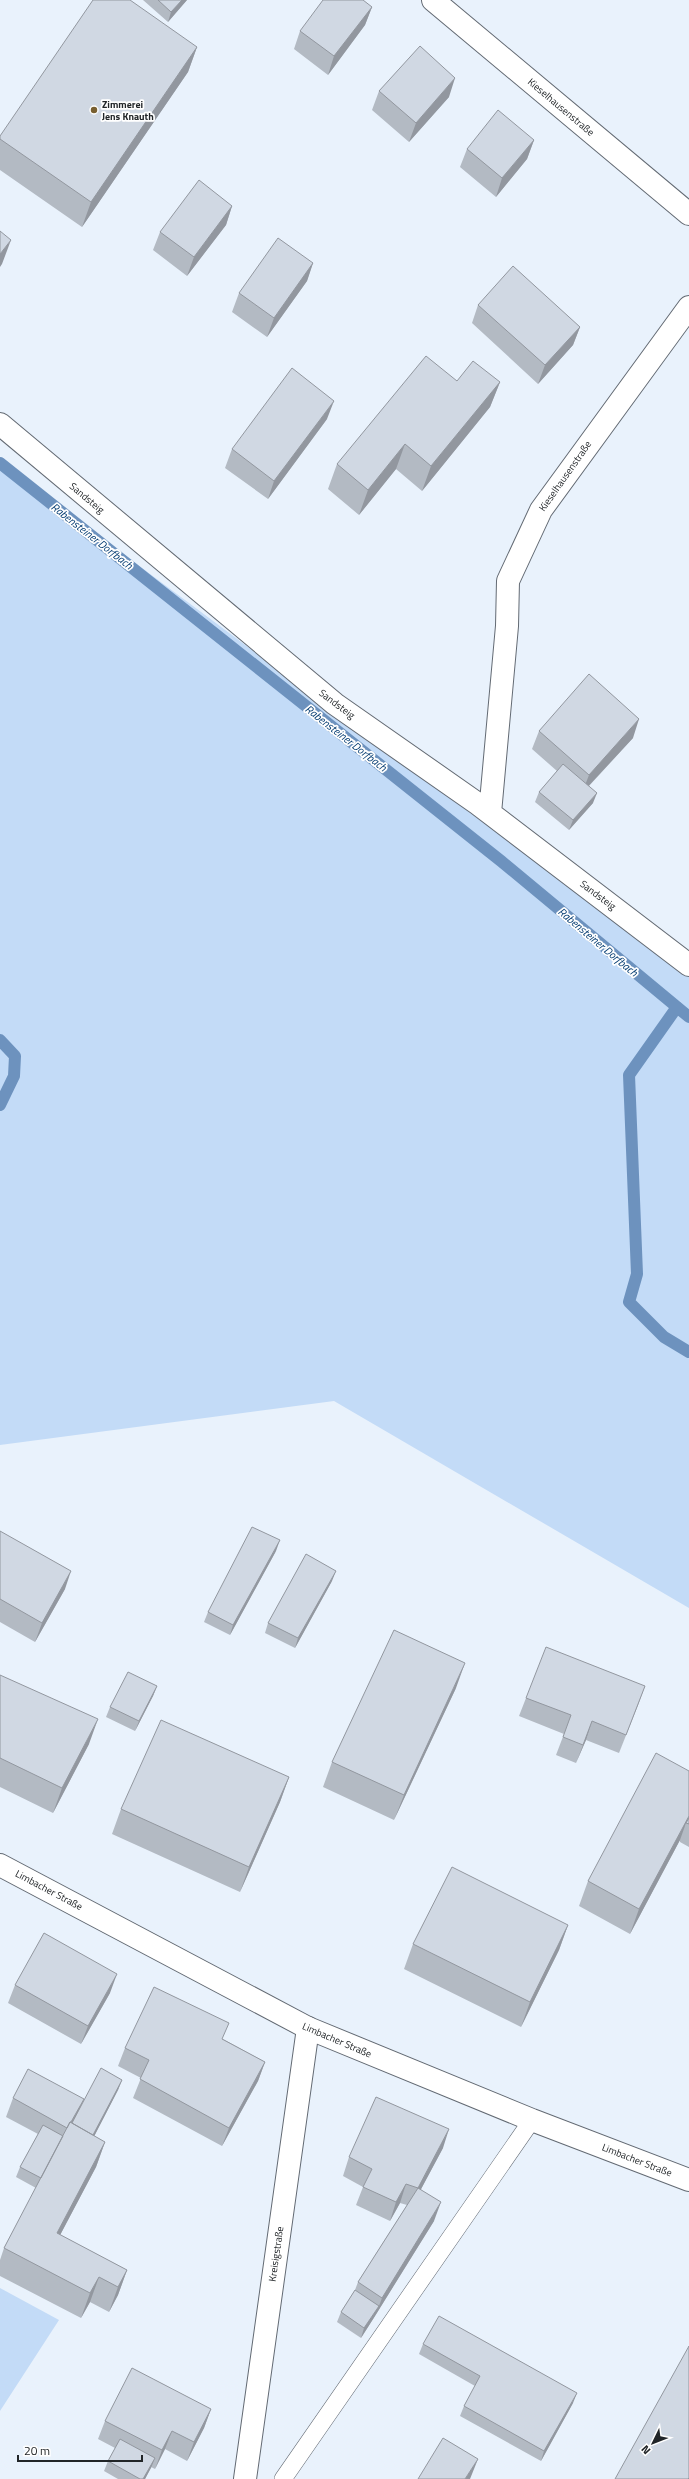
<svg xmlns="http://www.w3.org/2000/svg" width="689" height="2479" font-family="'Titillium Web',sans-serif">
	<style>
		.green { fill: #c3dbf7 }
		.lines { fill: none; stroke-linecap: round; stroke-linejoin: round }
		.stream { stroke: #6d92be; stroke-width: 12 }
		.service-casing { stroke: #636a73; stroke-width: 18 }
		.minor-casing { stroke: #636a73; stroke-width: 24 }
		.tertiary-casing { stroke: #636a73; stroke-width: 24 }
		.service { stroke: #fff; stroke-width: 17 }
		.minor { stroke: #fff; stroke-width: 22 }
		.tertiary { stroke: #fff; stroke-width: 22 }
		.wall { fill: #b3bac3 }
		.shaded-wall { fill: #92979f }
		.building { fill: #d0d8e3; stroke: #92979f }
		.poi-dot { fill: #785f30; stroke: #fff; stroke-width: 1.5 }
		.labels { text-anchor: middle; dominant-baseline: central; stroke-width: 3.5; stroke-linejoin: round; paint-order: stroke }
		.poi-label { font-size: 10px; font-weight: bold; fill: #212528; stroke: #fff; text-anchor: start }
		.street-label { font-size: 10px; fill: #212528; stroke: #fff }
		.water-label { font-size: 11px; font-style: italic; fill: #033b71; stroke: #fff }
	</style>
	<rect width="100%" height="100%" fill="#e9f2fc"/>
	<path class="green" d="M0 462 689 976V1608L334 1401 0 1445Z
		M0 2288 59 2320 0 2411Z"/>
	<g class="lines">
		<path class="stream" d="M0 463 501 861 689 1017
			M677 1007 629 1075 637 1274 629 1302 664 1337 689 1352
			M0 1040 15 1056 14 1076 0 1105"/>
		<g class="service-casing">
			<path id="service" d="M283 2479 532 2120"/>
		</g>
		<g class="minor-casing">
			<path id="minor" d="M433 0 689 214
				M0 424 335 704 478 804 689 965
				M490 813 507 626 508 581 541 510 689 307
				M245 2479 308 2028"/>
		</g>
		<g class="tertiary-casing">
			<path id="tertiary" d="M0 1865 308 2028 532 2120 689 2180"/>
		</g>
		<use href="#service" class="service"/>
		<use href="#minor" class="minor"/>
		<use href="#tertiary" class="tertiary"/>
	</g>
	<path class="wall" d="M143 0H187L168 22Z
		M372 7 365 25 328 75 294 49 300 31Z
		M197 47 188 72 82 227 0 170V136Z
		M379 91 449 97 409 142 372 110Z
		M534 140 527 159 496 197 460 167 467 149Z
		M232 206 226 225 187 276 153 250 160 232Z
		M313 263 307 281 267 337 232 312 239 293Z
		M478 305 580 327 573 345 538 384 472 323Z
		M457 381 500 382 490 407 422 491 396 469 359 515 328 489 337 464Z
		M327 419 268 499 225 468 232 449Z
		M539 731 633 738 589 786 593 803 569 830 535 802 539 792 557 771 532 749Z
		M0 1531 65 1589 35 1642 0 1622Z
		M276 1551 230 1635 204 1622 208 1612Z
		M332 1581 295 1648 265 1633 268 1623Z
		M0 1675 89 1744 53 1813 0 1787Z
		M157 1686 153 1696 135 1731 106 1717 110 1707Z
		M645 1686 619 1753 586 1740 576 1763 556 1755 564 1734 519 1716 526 1698Z
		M456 1688 394 1820 323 1787 332 1762Z
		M689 1771V1847L680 1842V1840L630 1934 579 1906 588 1881Z
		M289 1777 280 1802 240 1892 112 1834 121 1809Z
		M568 1925 559 1950 521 2027 404 1969 413 1944Z
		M15 1985 110 1993 81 2044 8 2003Z
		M223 2039 265 2062 258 2081 222 2146 133 2098 141 2078 118 2066 125 2048Z
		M122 2080 118 2090 94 2136 105 2142 96 2167 60 2235 127 2270 118 2295 109 2312 90 2302 81 2318 0 2276V2260L4 2248 36 2188 16 2177 20 2167 38 2134 6 2117 13 2098 81 2106Z
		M443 2148 421 2189 434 2221 375 2316 361 2338 337 2322 341 2312 355 2290 358 2282 407 2205 400 2203 390 2221 356 2205 363 2187 343 2176 349 2157Z
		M423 2344 573 2403 541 2461 460 2416 464 2406 475 2386 419 2354Z
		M211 2409 204 2428 187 2461 165 2449 155 2469 151 2467 145 2479H118L104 2471 108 2461 115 2448 98 2439 105 2421Z"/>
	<path class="shaded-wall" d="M182 0H187L168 22 171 12Z
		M372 7 365 25 328 75 334 56Z
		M197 47 188 72 82 227 91 202Z
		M455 78 449 97 409 142 416 123Z
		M534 140 527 159 496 197 502 178Z
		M232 206 226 225 187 276 194 257Z
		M11 240 2 264 0 267V254Z
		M313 263 307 281 267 337 274 318Z
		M580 327 573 345 538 384 545 365Z
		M500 382 490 407 422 491 431 466Z
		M334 401 327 419 268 499 274 481Z
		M405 444 396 469 359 515 368 490Z
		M639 719 633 738 582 793 589 775Z
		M597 793 593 803 569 830 573 820Z
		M280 1540 276 1551 230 1635 233 1625Z
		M71 1571 65 1589 35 1642 42 1623Z
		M336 1571 332 1581 295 1648 298 1638Z
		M465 1663 456 1688 394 1820 404 1795Z
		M157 1686 153 1696 135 1731 139 1721Z
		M645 1686 638 1705 619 1753 626 1735Z
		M98 1719 89 1744 53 1813 62 1788Z
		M592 1721 586 1740 576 1763 583 1745Z
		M289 1777 280 1802 240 1892 249 1867Z
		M689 1816V1823H686L680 1840 630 1934 639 1909Z
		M568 1925 559 1950 521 2027 530 2002Z
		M117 1974 110 1993 81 2044 88 2026Z
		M265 2062 258 2081 222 2146 229 2128Z
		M122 2080 118 2090 82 2160 85 2150Z
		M84 2099 77 2117 68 2128Z
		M449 2129 443 2148 412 2206 418 2188Z
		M105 2142 96 2167 48 2258 57 2233Z
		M406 2184 400 2203 390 2221 396 2202Z
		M441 2202 434 2221 375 2316 361 2338 364 2328 379 2306 382 2298Z
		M127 2270 118 2295 109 2312 118 2287Z
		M99 2277 90 2302 81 2318 90 2293Z
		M577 2393 573 2403 541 2461 544 2451Z
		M211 2409 204 2428 187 2461 194 2442Z
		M172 2431 165 2449 155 2469 162 2450Z
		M155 2458 151 2468 145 2479H143Z
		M478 2459 470 2479H465Z"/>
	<path class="building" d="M93 0H130L197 47 91 202 0 139V136Z
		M158 0H182L171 12Z
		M323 0H363L372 7 334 56 300 31Z
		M420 46 455 78 416 123 379 91Z
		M498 110 534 140 502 178 467 149Z
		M199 180 232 206 194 257 160 232Z
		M0 231 11 240 0 254Z
		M278 238 313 263 274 318 239 293Z
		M513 266 580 327 545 365 478 305Z
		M426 356 457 381 473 361 500 382 431 466 405 444 368 490 337 464Z
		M292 368 334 401 274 481 232 449Z
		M589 674 639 719 589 775 539 731Z
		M563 764 597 793 573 820 539 792Z
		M252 1527 280 1540 233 1625 208 1612Z
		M0 1531 71 1571 42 1623 0 1599Z
		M306 1554 336 1571 298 1638 268 1623Z
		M394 1630 465 1663 404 1795 332 1762Z
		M546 1647 645 1686 626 1735 592 1721 583 1745 563 1737 571 1715 526 1698Z
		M128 1672 157 1686 139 1721 110 1707Z
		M0 1675 98 1719 62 1788 0 1758Z
		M161 1720 289 1777 249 1867 121 1809Z
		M656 1753 689 1771V1816L639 1909 588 1881Z
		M689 1818V1824L686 1823Z
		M452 1867 568 1925 530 2002 413 1944Z
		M44 1933 117 1974 88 2026 15 1985Z
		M154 1987 229 2023 222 2039 265 2062 229 2128 140 2079 149 2060 125 2048Z
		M101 2068 122 2080 93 2135 72 2123Z
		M28 2069 84 2099 71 2122H70L67 2128 13 2098Z
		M376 2097 449 2129 418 2188 406 2184 396 2202 363 2187 372 2169 349 2157Z
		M70 2122 105 2142 57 2233 127 2270 118 2287 99 2277 90 2293 4 2248Z
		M43 2125 63 2136 41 2178 20 2167Z
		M418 2188 441 2202 382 2298 358 2282Z
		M355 2290 379 2306 364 2328 341 2312Z
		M439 2316 577 2393 544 2451 464 2406 480 2376 423 2344Z
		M689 2346V2478L688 2479H615Z
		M132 2368 211 2409 194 2442 172 2431 162 2450 105 2421Z
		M443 2438 478 2459 465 2479H418Z
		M120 2439 155 2458 143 2479H140L108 2461Z"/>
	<circle class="poi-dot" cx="94" cy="110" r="4"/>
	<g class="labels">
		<g class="poi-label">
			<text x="102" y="104">Zimmerei<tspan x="102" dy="12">Jens Knauth</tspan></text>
		</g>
		<g class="street-label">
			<text transform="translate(561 107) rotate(40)">Kieselhausenstraße</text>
			<text transform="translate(565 476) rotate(-55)">Kieselhausenstraße</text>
			<text transform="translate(87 498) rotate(40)">Sandsteig</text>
			<text transform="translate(337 704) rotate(37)">Sandsteig</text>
			<text transform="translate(598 895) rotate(37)">Sandsteig</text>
			<text transform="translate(49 1890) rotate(28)">Limbacher Straße</text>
			<text transform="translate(337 2040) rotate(23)">Limbacher Straße</text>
			<text transform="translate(637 2160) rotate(21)">Limbacher Straße</text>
			<text transform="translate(276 2254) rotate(-82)">Kreisigstraße</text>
		</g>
		<g class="water-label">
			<text transform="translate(92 536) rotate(38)">Rabensteiner Dorfbach</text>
			<text transform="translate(346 738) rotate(38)">Rabensteiner Dorfbach</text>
			<text transform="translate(598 942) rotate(40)">Rabensteiner Dorfbach</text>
		</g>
	</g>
	<g transform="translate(653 2443) rotate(227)" stroke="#ffffff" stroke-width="3" paint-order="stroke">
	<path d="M0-3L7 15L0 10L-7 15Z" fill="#212528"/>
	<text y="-6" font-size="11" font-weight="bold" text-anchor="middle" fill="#212528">N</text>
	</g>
	<path d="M18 2455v6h124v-6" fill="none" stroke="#212528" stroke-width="2"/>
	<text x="24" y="2455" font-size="12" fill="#212528" stroke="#ffffff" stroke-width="3" paint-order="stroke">20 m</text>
</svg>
